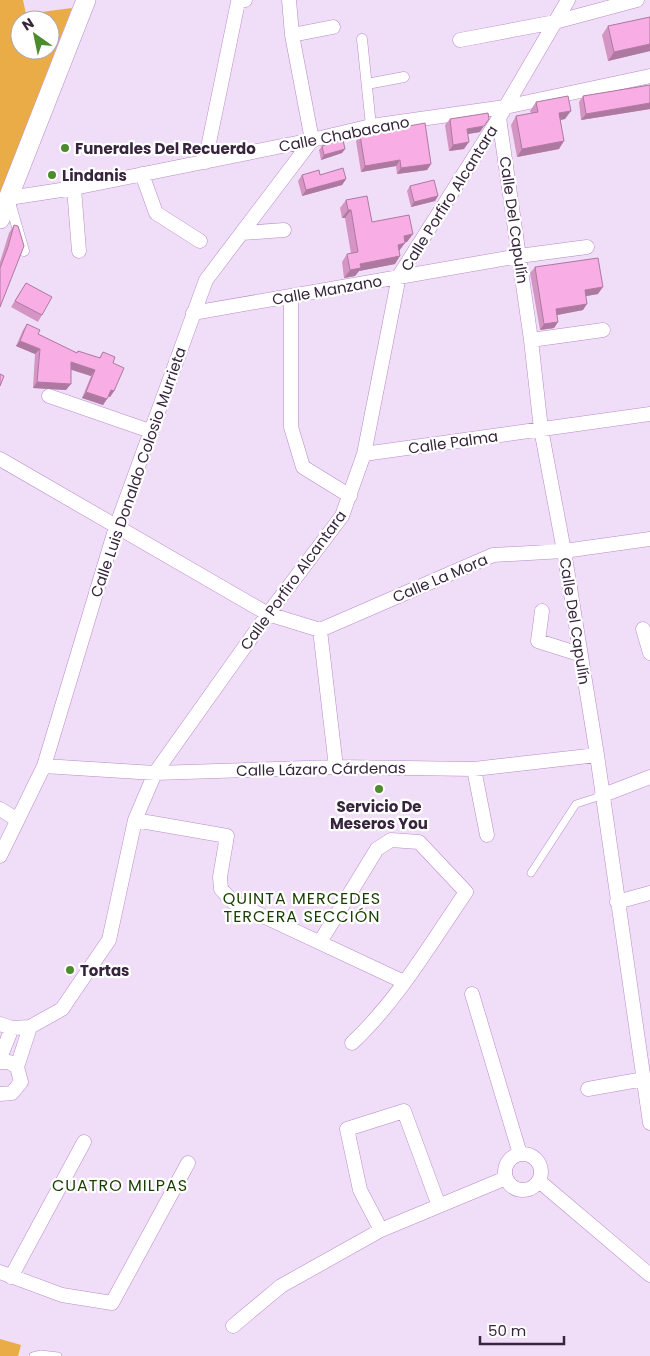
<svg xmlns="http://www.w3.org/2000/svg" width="650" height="1356" font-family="Poppins,sans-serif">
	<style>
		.green { fill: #e9ac47; fill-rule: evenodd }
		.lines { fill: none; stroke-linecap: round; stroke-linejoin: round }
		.service-casing { stroke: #b88cc9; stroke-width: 8 }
		.pedestrian-casing { stroke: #b88cc9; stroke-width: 11 }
		.minor-casing { stroke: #b88cc9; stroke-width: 15 }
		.secondary-casing { stroke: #b88cc9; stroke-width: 20 }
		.service { stroke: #fff; stroke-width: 7 }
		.pedestrian { stroke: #fff; stroke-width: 10 }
		.minor { stroke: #fff; stroke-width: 14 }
		.secondary { stroke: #fff; stroke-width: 19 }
		.wall { fill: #d595c4 }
		.shaded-wall { fill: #ae79a0 }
		.building { fill: #f8ade4; stroke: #ae79a0 }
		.poi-dot { fill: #4d8c2c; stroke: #fff; stroke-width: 2 }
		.labels { text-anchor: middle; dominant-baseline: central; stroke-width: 4.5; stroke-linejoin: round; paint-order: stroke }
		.street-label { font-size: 15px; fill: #37253d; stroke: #fff }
		.poi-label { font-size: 15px; font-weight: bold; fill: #37253d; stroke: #fff; text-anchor: start }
		.neighbourhood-label { font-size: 16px; letter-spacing: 1px; fill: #183f00; stroke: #fff }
	</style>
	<rect width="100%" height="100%" fill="#f0ddf7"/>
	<path class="green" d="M0 0H23L26 14 72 8 0 193ZM20 20H50V50H20Z
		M0 1339 21 1345 18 1356H0Z"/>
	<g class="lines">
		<g class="service-casing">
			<path id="service" d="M531 873 576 804 601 796
				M33 1356 41 1354 58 1356"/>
		</g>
		<g class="pedestrian-casing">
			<path id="pedestrian" d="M362 39 371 126
				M367 84 404 77
				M9 199 24 251"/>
		</g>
		<g class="minor-casing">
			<path id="minor" d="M292 35 333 27
				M460 40 555 22 637 0
				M499 118 531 340 541 429 564 551 597 755 650 1123
				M205 162 238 2 245 0
				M142 174 156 213 200 241
				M74 188 79 251
				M9 198 74 188 312 140 371 126 505 107 650 76
				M242 233 284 230
				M291 297V427L303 467 350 496
				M193 313 519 256 587 247
				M531 340 603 330
				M49 396 150 431
				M364 454 650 414
				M0 459 268 614 320 630 493 555 564 551 650 539
				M542 611 538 641 579 654
				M643 629 650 653
				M320 630 336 767
				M44 766 155 773 336 767 474 769 597 755
				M474 769 487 835
				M601 796 650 777
				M0 809 16 819
				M135 820 227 836 220 877 221 889 233 902 404 982
				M0 856 44 766 116 527 206 280 312 140 292 35 289 0
				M617 902 650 893
				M320 942 377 849 391 840 419 842 466 892C431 943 398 1000 352 1043
				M472 994 520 1154
				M0 1024 12 1028 30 1027 62 1009 109 940 135 820 155 773 268 614 342 516 364 454 399 276 499 118 568 0
				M0 1058 12 1028
				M0 1062H9L17 1067 21 1082 12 1093 0 1094
				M17 1067 30 1027
				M588 1089 644 1079
				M505 1172a18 18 0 1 1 36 0a18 18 0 1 1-36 0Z
				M539 1181 650 1275
				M381 1230 360 1190 347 1129 404 1111 439 1206
				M0 1272 62 1295 112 1303 188 1163
				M11 1277 84 1142
				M233 1326 281 1286 381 1230 506 1178"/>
		</g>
		<g class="secondary-casing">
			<path id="secondary" d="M0 219 86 0"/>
		</g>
		<use href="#service" class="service"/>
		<use href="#pedestrian" class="pedestrian"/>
		<use href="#minor" class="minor"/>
		<use href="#secondary" class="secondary"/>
	</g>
	<path class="wall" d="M650 17V51L608 61 602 35 608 26Z
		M650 85V109L581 120 579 102 583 96Z
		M536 102 565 119 561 120 559 149 517 157 511 125 516 116 531 113 530 111Z
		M450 119 480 132 467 134 464 149 449 151 445 125Z
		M360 135 431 164 427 170 397 174 396 166 361 172 356 141Z
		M322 146 345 149 342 153 321 160 319 150Z
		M302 175H320L346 179 342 185 302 196 298 181Z
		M410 186 438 196 435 201 411 207 407 191Z
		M346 200 372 222 407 242H405L399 251 395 264 359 271 355 276 344 278 342 262 347 254H351L345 218H342L340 208Z
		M14 225 0 307V262L9 233Z
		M535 267 598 294 586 296 583 310 557 315 558 322 554 328 540 330 530 273Z
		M26 283 42 315 38 322 11 307Z
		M27 324 38 334 77 353 78 351 99 358 103 352 113 363 114 391 110 397 108 396 103 405 82 398 91 376 71 370 66 390 33 388 35 354 16 346 23 330Z"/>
	<path class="shaded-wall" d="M650 44V51L608 61 614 52Z
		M650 103V109L581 120 586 114Z
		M571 111 565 119 553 121 559 113Z
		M484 126 480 132 462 135 467 129Z
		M564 141 559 149 517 157 522 149Z
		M469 142 464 149 449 151 453 145Z
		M345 149 342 153 321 160 324 155Z
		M400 160 396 166 361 172 365 166Z
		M431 164 427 170 397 174 401 168Z
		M346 179 342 185 302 196 306 190Z
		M438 196 435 201 411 207 414 202Z
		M348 210H351L345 218H342Z
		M413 234 407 242 398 244 404 236Z
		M405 243 399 251 398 245Z
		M400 256 395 264 359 271 355 276 344 278 350 270 360 264Z
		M603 287 598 294 581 297 585 290Z
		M587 304 583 310 552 316 556 309Z
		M558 322 554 328 540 330 544 324Z
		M20 341 40 349 35 354 16 346Z
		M71 362 95 370 91 376 67 368Z
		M37 382 71 384 66 390 33 388Z
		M111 390 114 391 110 397 107 396Z
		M86 392 107 399 103 405 82 398Z"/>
	<path class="building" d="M650 17V44L614 52 608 26Z
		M650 85V103L586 114 583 96Z
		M568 96 571 111 559 113 564 141 522 149 516 116 538 112 536 102Z
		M488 113 489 119 484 126 467 129 469 142 453 145 450 119Z
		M425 123 431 164 401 168 400 160 365 166 360 135Z
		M343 140 345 149 324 155 322 146Z
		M343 168 346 179 306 190 302 175 319 170 320 175Z
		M434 180 438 196 414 202 410 186Z
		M367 196 372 222 409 215 413 234 404 236 405 243 398 245 400 256 360 264 361 268 350 270 347 254 358 252 351 210H348L346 200Z
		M14 225 18 226 24 246 0 307V268L8 247Z
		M598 258 603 287 585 290 587 304 556 309 558 322 544 324 535 267Z
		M26 283 52 297 42 315 15 301Z
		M27 324 40 330 38 334 77 353 78 351 100 358 103 352 115 357 113 363 124 368 114 391 111 390 107 399 86 392 95 370 71 362V384L37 382 40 349 20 341Z
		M0 374 4 376 0 386Z"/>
	<g class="poi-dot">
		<circle cx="65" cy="148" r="5"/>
		<circle cx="52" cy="175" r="5"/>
		<circle cx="379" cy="789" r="5"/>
		<circle cx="70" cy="970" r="5"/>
	</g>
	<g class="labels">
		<g class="street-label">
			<text transform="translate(344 134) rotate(-11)">Calle Chabacano</text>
			<text transform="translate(449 198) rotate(-58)">Calle Porfiro Alcantara</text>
			<text transform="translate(514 220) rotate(82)">Calle Del Capulín</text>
			<text transform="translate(327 290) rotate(-10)">Calle Manzano</text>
			<text transform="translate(453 442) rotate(-8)">Calle Palma</text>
			<text transform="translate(138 472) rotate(-71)">Calle Luis Donaldo Colosio Murrieta</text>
			<text transform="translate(440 578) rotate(-23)">Calle La Mora</text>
			<text transform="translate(293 580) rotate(-54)">Calle Porfiro Alcantara</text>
			<text transform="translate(575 621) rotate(81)">Calle Del Capulín</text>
			<text transform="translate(321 769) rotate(-1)">Calle Lázaro Cárdenas</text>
		</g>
		<g class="poi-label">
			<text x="75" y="148">Funerales Del Recuerdo</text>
			<text x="62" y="175">Lindanis</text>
			<text x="379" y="806" text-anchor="middle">Servicio De<tspan x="379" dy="17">Meseros You</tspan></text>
			<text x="80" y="970">Tortas</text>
		</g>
		<g class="neighbourhood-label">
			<text x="302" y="898">QUINTA MERCEDES<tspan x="302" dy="18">TERCERA SECCIÓN</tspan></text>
			<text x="120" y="1185">CUATRO MILPAS</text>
		</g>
	</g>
	<g transform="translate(35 35) rotate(327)"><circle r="24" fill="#ffffff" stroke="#afa8b1"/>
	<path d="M0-4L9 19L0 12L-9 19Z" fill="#4d8c2c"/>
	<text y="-8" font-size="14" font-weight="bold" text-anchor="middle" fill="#37253d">N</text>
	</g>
	<path d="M480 1336v8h84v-8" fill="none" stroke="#37253d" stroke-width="2.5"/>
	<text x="488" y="1336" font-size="15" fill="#37253d" stroke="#ffffff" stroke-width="4" paint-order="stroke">50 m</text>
</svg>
